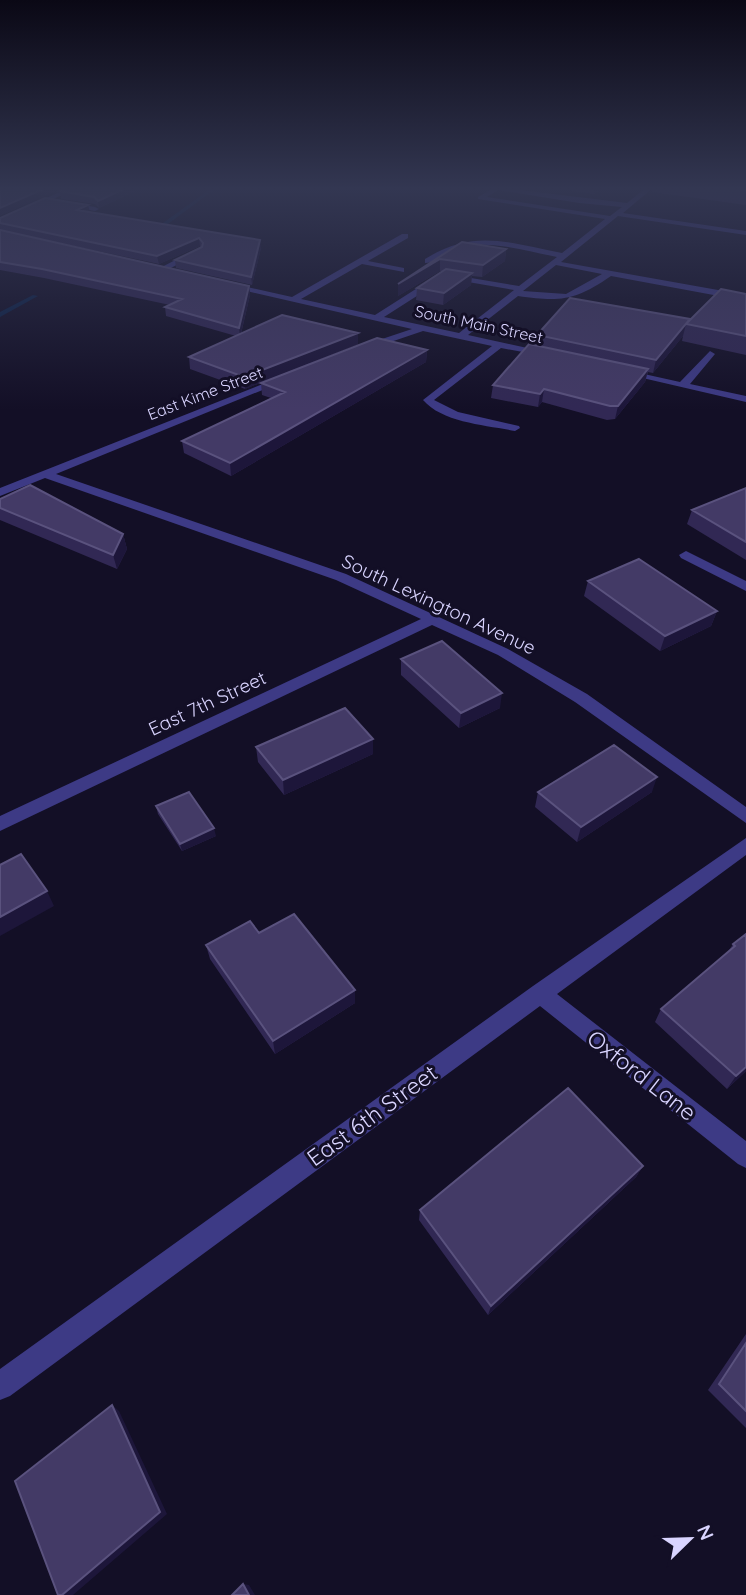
<svg xmlns="http://www.w3.org/2000/svg" width="746" height="1595" font-family="Quicksand,sans-serif">
	<style>
		.lines { fill: none; stroke-linecap: round; stroke-linejoin: round }
		.stream { fill: #0c2248; fill-rule: evenodd }
		.minor { fill: #3d3a85; fill-rule: evenodd }
		.wall { fill: #312854 }
		.shaded-wall { fill: #1d163a }
		.building { fill: #433a66; stroke: #5a527e; stroke-width: 2 }
		.labels { text-anchor: middle; dominant-baseline: central; stroke-width: 6; stroke-linejoin: round; paint-order: stroke }
		.far-street-label { font-size: 16px; fill: #d9d4ff; stroke: #130f26 }
		.street-label { font-size: 19px; fill: #d9d4ff; stroke: #130f26 }
		.near-street-label { font-size: 23px; fill: #d9d4ff; stroke: #130f26 }
	</style>
	<rect width="100%" height="100%" fill="#130f26"/>
	<g class="lines">
		<path class="stream" d="M213 187H218L153 235H149V233Z
			M33 295 38 296 0 317V312Z"/>
		<path class="minor" d="M71 187H79L0 224V219Z
			M495 187 627 203 647 187H654L623 213 746 231V235L618 216 561 262 746 295V301L611 276C575 301 560 302 518 296L468 335 550 353V357L501 348 434 400 458 412 519 426 520 428 515 431C486 425 443 423 423 400L492 346 423 331 364 351 361 350V346L412 329 225 286 229 283 292 297 402 234H408V238L368 261 404 268V272L362 264 301 299 375 315 441 273 519 286 557 257C527 251 495 241 465 246 450 248 438 263 425 263V259C475 228 508 243 562 253L605 219 478 199V197ZM498 190 579 203 622 207 610 216 487 197ZM556 265 602 274 566 294 523 291ZM445 278 514 290 459 333 384 317Z
			M65 202 95 207 99 209 95 211 63 205Z
			M193 251 200 253 161 273 154 271Z
			M710 351 715 354 690 384 746 396V402L621 373 626 370 680 382Z
			M278 378 287 380 56 474 346 574 508 649 587 694 746 807V823L575 702 498 655 432 625 0 831V816L421 619 336 580 45 478 0 496V488Z
			M686 551 746 581V591L681 558 679 555Z
			M746 838V855L557 994 746 1141V1168L738 1164 540 1006 10 1396 0 1400V1369L533 986Z"/>
	</g>
	<path class="wall" d="M69 187H135V191L99 208 95 204 61 199 60 191Z
		M545 187H605L594 194Z
		M614 187H643L639 190Z
		M653 187H746V205L652 192Z
		M90 212 261 248 252 285 176 268 175 260 201 248 200 246 159 264 8 232 249 286 250 295 241 334 358 344 245 389 190 369 189 357 236 336 166 316 165 307 170 305 44 278 0 270V218Z
		M462 242 506 249 505 261 482 277 472 276 471 285 443 305 416 300 417 288 443 271H440L398 296V284Z
		M746 294V355L682 341 683 336 653 373 648 372 645 382 615 419 607 420 542 402 538 407 491 398 493 385 536 345 537 335 690 319Z
		M427 350 426 362 231 476 184 453 182 441 271 398 262 395 261 383Z
		M746 488V560L687 524 692 510Z
		M0 508 123 534 127 549 117 569 0 520Z
		M588 581 717 611 711 626 660 651 584 596Z
		M401 659 500 708 459 728 401 675Z
		M256 747 373 754 284 795 258 762Z
		M538 792H652L577 842 535 807Z
		M156 806 216 836 182 851 158 814Z
		M259 933 355 1003 275 1054 210 959 206 945Z
		M746 934V1071L727 1089 655 1022 661 1009 728 952 733 944Z
		M643 1166 636 1177 488 1315 419 1220 420 1210Z
		M746 1334V1428L708 1390Z"/>
	<path class="shaded-wall" d="M48 187H66L0 216V208Z
		M128 187H135V191L99 208 98 201Z
		M595 187H605L594 194Z
		M88 205 90 212 77 210Z
		M199 238 200 246 159 264 157 256Z
		M260 240 261 248 252 285 251 277Z
		M506 249 505 261 482 277 483 265Z
		M440 259V271L398 296V284Z
		M472 273 471 285 443 305 444 293Z
		M249 286 250 295 240 337 239 328Z
		M686 324 683 336 653 373 656 360Z
		M358 333V344L245 389 244 377Z
		M427 350 426 362 231 476 230 463Z
		M648 369 645 382 615 419 618 406Z
		M544 389 542 402 538 407 540 394Z
		M123 534 127 549 117 569 113 555Z
		M717 611 711 626 660 651 665 636Z
		M502 693 500 708 459 728 461 713Z
		M373 739V754L284 795 283 780Z
		M657 777 652 792 577 842 581 827Z
		M214 828 216 836 182 851 180 844Z
		M47 891 54 906 0 936V917Z
		M355 990V1003L275 1054 273 1041Z
		M746 1067V1071L727 1089 736 1076Z
		M643 1166 636 1177 488 1315 491 1306Z
		M112 1405 119 1411 167 1514 73 1595H62Z
		M243 1584 249 1585 255 1595H249Z"/>
	<path class="building" d="M0 187H48L0 208Z
		M69 187H128L98 201 94 197 60 191Z
		M717 187H746V190Z
		M45 198 88 205 77 210 260 240 251 277 175 260 202 247 203 243 199 238 157 256 0 223V218Z
		M0 230 249 286 239 328 165 307 182 299 42 269 0 262Z
		M462 242 506 249 483 265 440 259 398 284Z
		M446 269 472 273 444 293 417 288Z
		M721 289 746 294V336L686 324Z
		M570 298 690 319 656 360 537 335Z
		M282 315 358 333 244 377 189 357Z
		M377 338 427 350 230 463 182 441 285 392 261 383Z
		M529 344 648 369 618 406H610L544 389 540 394 493 385Z
		M30 485 123 534 113 555 0 508V499Z
		M746 488V542L692 510Z
		M639 559 717 611 665 636 588 581Z
		M442 641 502 693 461 713 401 659Z
		M345 708 373 739 283 780 256 747Z
		M614 745 657 777 581 827 538 792Z
		M189 792 214 828 180 844 156 806Z
		M21 854 47 891 0 917V865Z
		M294 914 355 990 273 1041 206 945 250 921 259 933Z
		M746 934V1067L736 1076 661 1009 735 946 733 944Z
		M568 1088 643 1166 491 1306 420 1210Z
		M746 1343V1411L719 1384Z
		M112 1405 160 1512 62 1595H58L15 1481Z
		M243 1584 249 1595H232Z"/>
	<linearGradient id="sky" x2="0" y2="1"><stop stop-color="#0a0815"/><stop offset="0.46" stop-color="#333752"/><stop offset="1" stop-color="#333752" stop-opacity="0"/></linearGradient>
	<rect width="746" height="410" fill="url(#sky)"/>
	<g class="labels">
		<g class="far-street-label">
			<text transform="translate(479 324) rotate(12)">South Main Street</text>
			<text transform="translate(205 393) rotate(-21)">East Kime Street</text>
		</g>
		<g class="street-label">
			<text transform="translate(439 604) rotate(25)">South Lexington Avenue</text>
			<text transform="translate(207 703) rotate(-25)">East 7th Street</text>
		</g>
		<g class="near-street-label">
			<text transform="translate(642 1075) rotate(38)">Oxford Lane</text>
			<text transform="translate(372 1115) rotate(-36)">East 6th Street</text>
		</g>
	</g>
	<g transform="translate(690 1539) rotate(67)" stroke="#130f26" stroke-width="5" paint-order="stroke">
	<path d="M0-5L12 26L0 18L-12 26Z" fill="#d9d4ff"/>
	<text y="-10" font-size="19" font-weight="bold" text-anchor="middle" fill="#d9d4ff">N</text>
	</g>
</svg>
